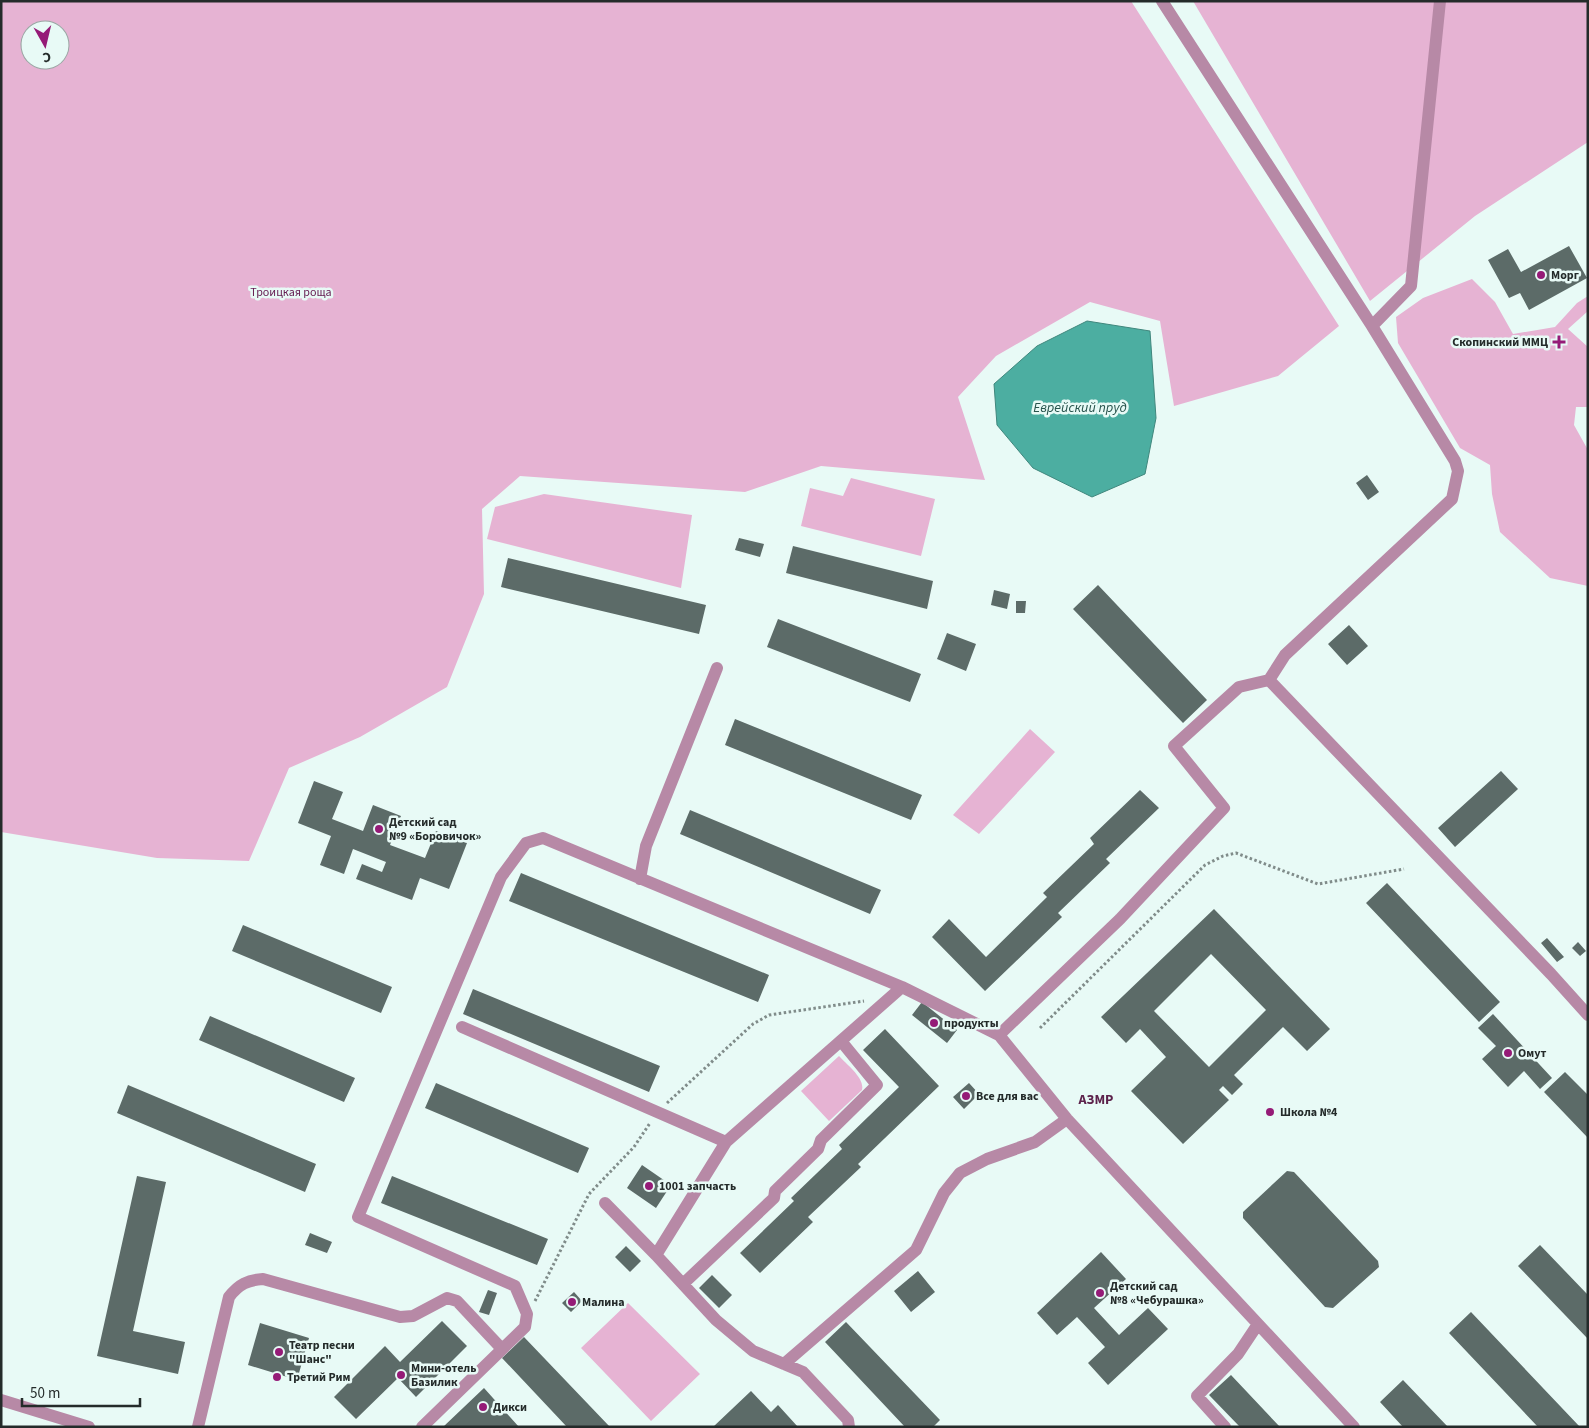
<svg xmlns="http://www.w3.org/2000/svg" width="1589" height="1428" font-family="'Source Sans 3',sans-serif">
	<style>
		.green { fill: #e6b3d3; fill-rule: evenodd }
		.water { fill: #4caea1; stroke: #40877d }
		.building { fill: #5c6b68; fill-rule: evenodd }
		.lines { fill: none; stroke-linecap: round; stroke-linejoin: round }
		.path { stroke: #808c8a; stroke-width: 3; stroke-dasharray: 2.5 2.5; stroke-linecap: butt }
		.minor { stroke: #b789a6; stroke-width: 12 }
		.poi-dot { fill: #951b77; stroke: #e8faf6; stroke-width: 2 }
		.labels { text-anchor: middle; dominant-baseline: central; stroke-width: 5; stroke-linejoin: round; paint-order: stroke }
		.poi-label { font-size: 12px; font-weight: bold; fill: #242b2a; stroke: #e8faf6; text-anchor: start }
		.park-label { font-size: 12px; fill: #641950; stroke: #e8faf6 }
		.water-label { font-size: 14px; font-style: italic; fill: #28544d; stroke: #e8faf6 }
		.neighbourhood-label { font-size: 14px; font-weight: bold; fill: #5c224b; stroke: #e8faf6 }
	</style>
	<rect width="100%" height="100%" fill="#e8faf6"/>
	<path class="green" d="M1 1H1131L1339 326 1278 376 1174 406 1160 321 1090 302 996 356 958 397 985 480 821 466 745 492 520 476 482 509 484 594 447 687 360 737 289 768 249 861 157 858 1 832ZM30 30H60V60H30Z
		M1193 1H1588V142L1475 216 1370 301Z
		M1472 279 1495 302 1513 334 1555 327 1577 303 1588 296V311L1568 329 1588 347V407H1576L1574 425 1588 450V586L1550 578 1500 532 1492 494 1490 465 1460 448 1398 343 1396 317 1423 298Z
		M851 478 935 499 921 556 801 526 810 488 843 496Z
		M544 494 692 515 681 588 487 539 495 507Z
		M1030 729 1055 752 979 834 953 815Z
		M839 1056C847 1065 865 1078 862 1090L829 1121 801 1091Z
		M628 1303 700 1374 651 1421 581 1348Z"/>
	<path class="water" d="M1087 321 1150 331 1156 418 1145 474 1092 497 1033 468 997 425 994 384 1037 346Z"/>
	<path class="building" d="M1569 246 1587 278 1529 310 1520 293 1509 298 1488 260 1508 249 1521 272Z
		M1367 475 1379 492 1368 500 1356 483Z
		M739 538 764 544 760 557 735 550Z
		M793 546 933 581 927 609 786 573Z
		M508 558 706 605 699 634 501 587Z
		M1098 585 1207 700 1183 723 1073 609Z
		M994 590 1010 594 1007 609 991 605Z
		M1016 601H1026L1025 613H1016Z
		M778 619 921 674 910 702 767 647Z
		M1349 625 1368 646 1347 665 1328 644Z
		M947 633 976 644 966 671 937 659Z
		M735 719 922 795 911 820 725 745Z
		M1501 771 1518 789 1455 847 1438 828Z
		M314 781 343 792 332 819 363 831 373 805 401 816 390 845 425 858 436 831 467 843 449 889 420 878 412 900 356 879 362 864 382 872 386 862 353 849 344 874 320 865 331 836 298 823Z
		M1140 790 1159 808 1106 859 1110 863 1058 913 1062 917 985 991 932 937 949 919 986 957 1047 897 1043 893 1094 844 1090 838Z
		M690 810 881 890 870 914 680 834Z
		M521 873 769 975 758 1002 509 901Z
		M1387 883 1500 1002 1479 1022 1366 903Z
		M1214 909 1330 1029 1307 1051 1283 1027 1234 1075 1243 1084 1232 1095 1223 1086 1219 1090 1229 1100 1183 1144 1131 1091 1166 1057 1140 1029 1126 1043 1101 1017ZM1211 954 1266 1010 1209 1067 1154 1011Z
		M243 925 392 987 381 1013 232 951Z
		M1547 938 1564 957 1557 962 1541 943Z
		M1578 942 1586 951 1580 956 1572 948Z
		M473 989 660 1066 649 1092 463 1014Z
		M922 1002 957 1030 947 1043 912 1015Z
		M1493 1014 1552 1078 1540 1089 1524 1071 1508 1087 1482 1059 1496 1046 1478 1028Z
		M210 1016 355 1078 344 1102 199 1040Z
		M885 1029 939 1086 858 1164 861 1167 808 1217 813 1222 760 1273 740 1253 794 1201 791 1198 842 1149 839 1145 899 1087 863 1050Z
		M1565 1072 1588 1095V1138L1544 1092Z
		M436 1083 589 1148 578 1173 425 1108Z
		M969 1083 979 1094 964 1109 953 1097Z
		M128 1085 316 1164 305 1192 117 1113Z
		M642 1165 671 1185 656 1208 627 1188Z
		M1287 1171 1294 1172 1378 1261 1379 1267 1333 1308 1325 1307 1243 1218V1212Z
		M137 1176 166 1182 133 1331 185 1342 178 1374 97 1356Z
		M392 1176 548 1239 537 1265 381 1203Z
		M310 1233 332 1242 327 1253 305 1245Z
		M1540 1245 1588 1295V1339L1518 1266Z
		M626 1246 641 1261 630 1272 615 1257Z
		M1101 1252 1126 1279 1094 1308 1119 1335 1148 1308 1168 1329 1108 1385 1088 1363 1105 1347 1077 1317 1057 1335 1037 1313Z
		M918 1271 935 1292 911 1312 894 1291Z
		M712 1275 732 1295 719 1308 699 1288Z
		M488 1290 497 1293 489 1315 479 1312Z
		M574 1292 582 1301 571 1312 562 1303Z
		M1471 1312 1580 1427H1538L1449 1333Z
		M442 1321 467 1346 416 1397 398 1378 356 1419 334 1397 385 1346 400 1362Z
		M846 1322 940 1420 933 1427H905L825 1342Z
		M260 1323 309 1338 297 1380 248 1365Z
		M524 1337 610 1427H567L502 1358Z
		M1231 1375 1280 1427H1240L1209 1395Z
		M1403 1380 1448 1427H1403L1380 1402Z
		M484 1388 519 1427H443Z
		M751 1391 771 1412 778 1405 798 1427H713Z"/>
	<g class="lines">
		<path class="path" d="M1040 1028 1205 865 1223 856 1236 853 1318 884 1404 869
			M667 1103 753 1024 769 1015 864 1001
			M535 1301 589 1194 634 1147 650 1123"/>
		<path class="minor" d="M1372 326 1411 286 1440 1
			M1269 680 1551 974 1588 1015
			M640 879 646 846 717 668
			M462 1027 726 1142
			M999 1035 1067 1119 1354 1427
			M605 1203 656 1255
			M683 1284 774 1198 775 1191 818 1149 821 1140 877 1085 841 1041
			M784 1364 916 1250 944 1193 960 1173 987 1159 1035 1142 1067 1119
			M1 1400 89 1427
			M198 1427 229 1297C239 1284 248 1280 263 1279L400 1317 413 1316 447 1298 457 1301 502 1349
			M422 1427 525 1327 527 1314 515 1286 358 1217 501 877 526 843 543 838 902 987 999 1035 1120 919 1224 808 1174 746 1239 687 1269 680 1285 655 1452 499 1458 471 1455 461 1372 326 1162 1
			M849 1427 848 1420 803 1372 753 1351 716 1320 656 1255 726 1142 902 987
			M1225 1427 1197 1396 1238 1354 1258 1324"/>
	</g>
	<g class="poi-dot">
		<circle cx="1541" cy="275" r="5"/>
		<path d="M1556.5 334.5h5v5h5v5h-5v5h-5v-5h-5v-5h5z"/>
		<circle cx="379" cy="829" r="5"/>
		<circle cx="934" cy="1023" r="5"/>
		<circle cx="1508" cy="1053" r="5"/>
		<circle cx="966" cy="1096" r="5"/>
		<circle cx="1270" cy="1112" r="5"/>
		<circle cx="649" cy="1186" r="5"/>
		<circle cx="1100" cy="1293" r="5"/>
		<circle cx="572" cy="1302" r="5"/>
		<circle cx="279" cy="1352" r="5"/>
		<circle cx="401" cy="1375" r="5"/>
		<circle cx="277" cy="1377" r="5"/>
		<circle cx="483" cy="1407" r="5"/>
	</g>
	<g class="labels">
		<g class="poi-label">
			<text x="1551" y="275">Морг</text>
			<text x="1548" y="342" text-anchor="end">Скопинский ММЦ</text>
			<text x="389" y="822">Детский сад<tspan x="389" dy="14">№9 «Боровичок»</tspan></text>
			<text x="944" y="1023">продукты</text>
			<text x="1518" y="1053">Омут</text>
			<text x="976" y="1096">Все для вас</text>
			<text x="1280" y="1112">Школа №4</text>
			<text x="659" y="1186">1001 запчасть</text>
			<text x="1110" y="1286">Детский сад<tspan x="1110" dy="14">№8 «Чебурашка»</tspan></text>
			<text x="582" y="1302">Малина</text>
			<text x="289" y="1345">Театр песни<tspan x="289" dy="14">"Шанс"</tspan></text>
			<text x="411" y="1368">Мини-отель<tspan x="411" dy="14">Базилик</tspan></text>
			<text x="287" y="1377">Третий Рим</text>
			<text x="493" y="1407">Дикси</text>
		</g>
		<g class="park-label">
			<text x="291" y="292">Троицкая роща</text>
		</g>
		<g class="water-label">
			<text x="1080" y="408">Еврейский пруд</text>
		</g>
		<g class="neighbourhood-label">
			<text x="1096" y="1100">АЗМР</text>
		</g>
	</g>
	<rect width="1589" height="1428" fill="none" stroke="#242b2a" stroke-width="5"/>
	<g transform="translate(45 45) rotate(172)"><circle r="24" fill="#e8faf6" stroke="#9aa7a4"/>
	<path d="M0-4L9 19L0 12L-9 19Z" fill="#951b77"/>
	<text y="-8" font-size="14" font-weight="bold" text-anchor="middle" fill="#242b2a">С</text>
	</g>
	<path d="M22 1398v8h118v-8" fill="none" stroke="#242b2a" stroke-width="2.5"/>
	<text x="30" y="1398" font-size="15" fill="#242b2a" stroke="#e8faf6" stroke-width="4" paint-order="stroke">50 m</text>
</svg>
